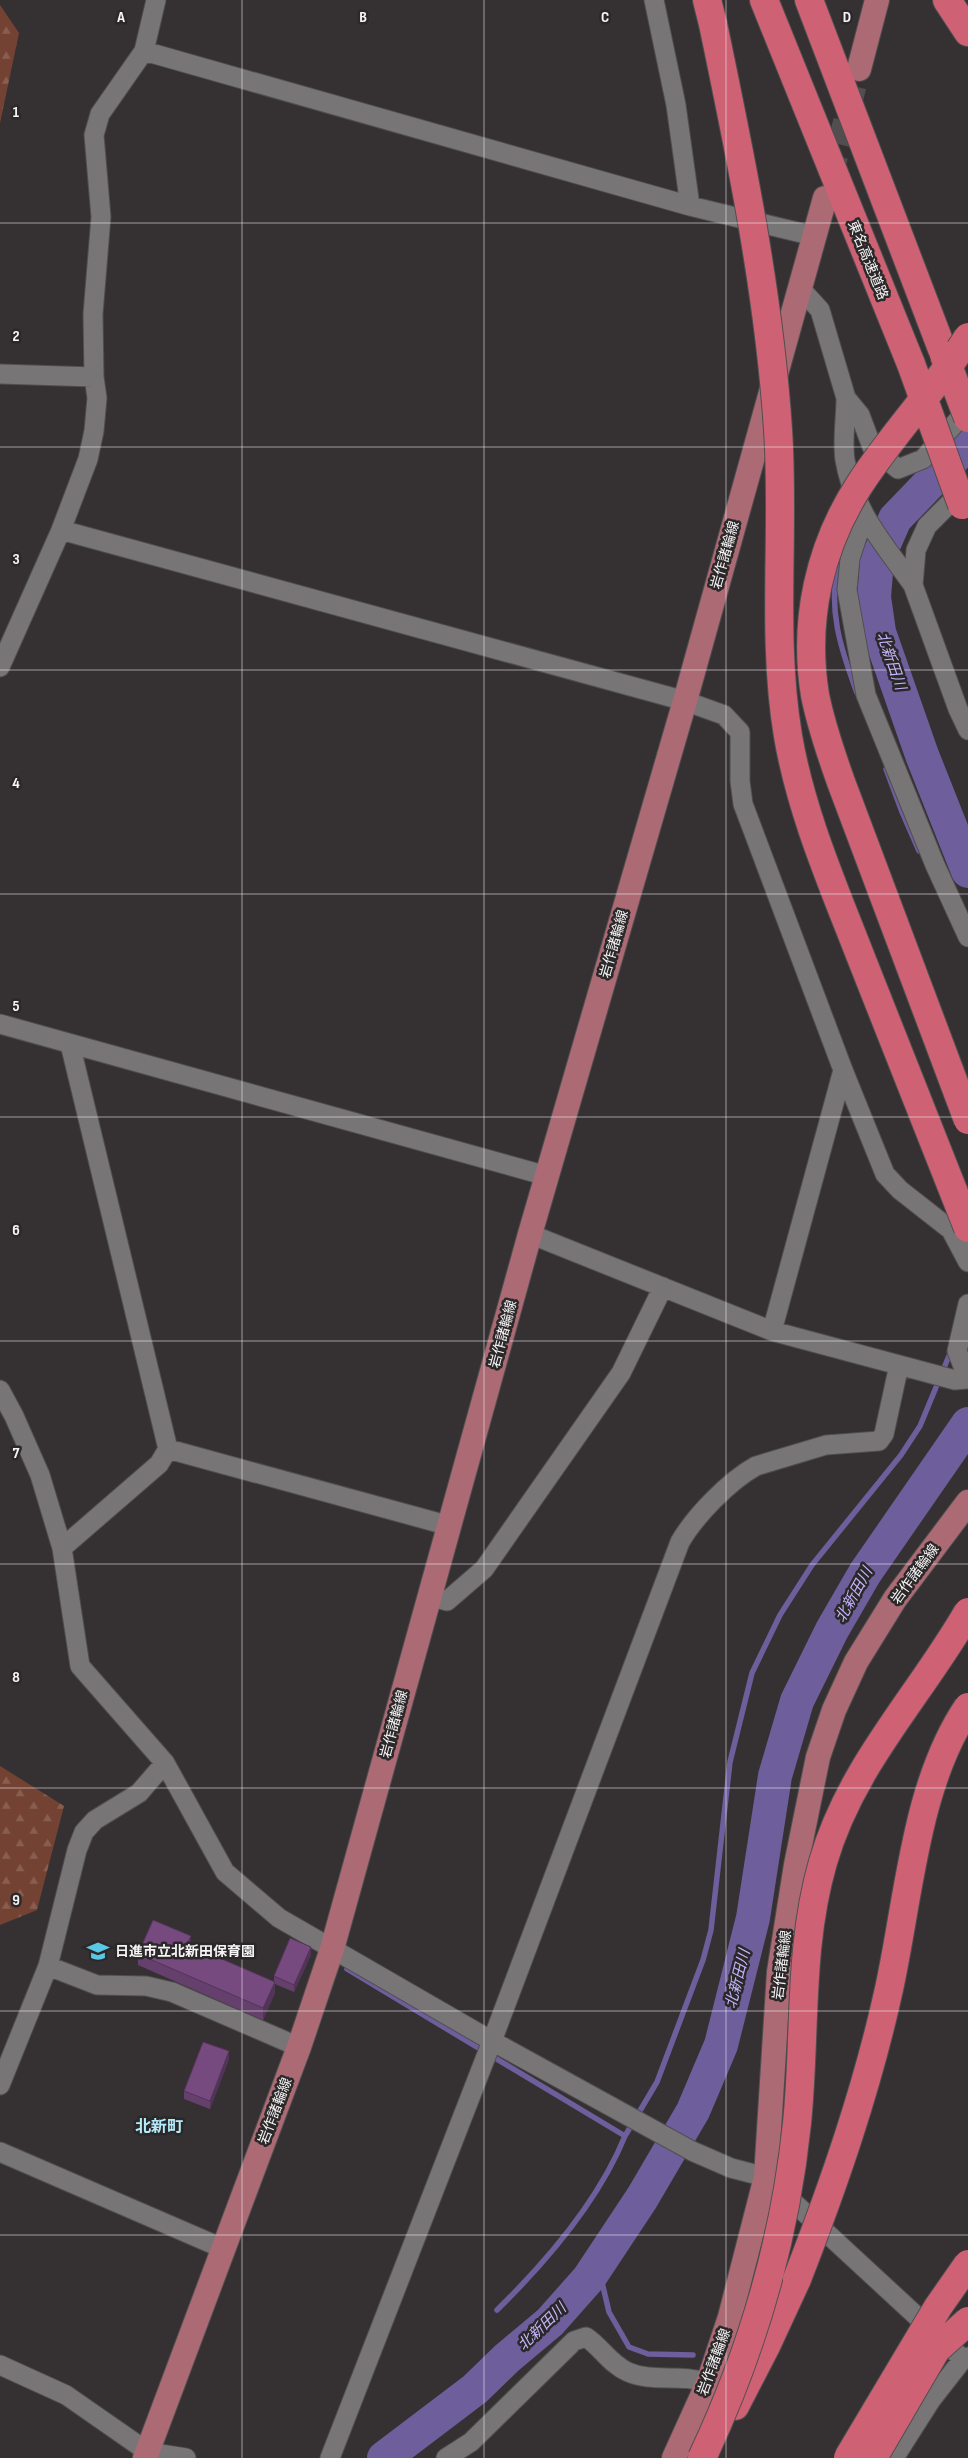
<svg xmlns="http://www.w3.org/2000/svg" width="968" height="2458" font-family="'Sofia Sans Condensed','Noto Sans JP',sans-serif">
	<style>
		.forest { fill: url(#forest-firs) }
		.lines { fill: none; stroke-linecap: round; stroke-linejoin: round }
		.stream { stroke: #6e5e9c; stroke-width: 5.5 }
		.river { stroke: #6e5e9c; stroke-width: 34 }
		.major-tunnel { stroke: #524e50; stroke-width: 24; stroke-dasharray: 24 12; stroke-linecap: butt }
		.minor-casing { stroke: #504e4f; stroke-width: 21 }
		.major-casing { stroke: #504e4f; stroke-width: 26 }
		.highway-casing { stroke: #504e4f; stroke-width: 30 }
		.minor { stroke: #787576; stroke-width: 19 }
		.major { stroke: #ac6a75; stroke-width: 24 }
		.highway { stroke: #ce6274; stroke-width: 28 }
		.highway-bridge-casing { stroke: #504e4f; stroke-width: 30; stroke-linecap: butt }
		.highway-bridge { stroke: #ce6274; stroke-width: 28 }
		.wall { fill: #65406d }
		.shaded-wall { fill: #533459 }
		.building { fill: #764a7f; stroke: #533459 }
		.grid { fill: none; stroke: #f6f4f5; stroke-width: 1; stroke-opacity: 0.55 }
		.labels { text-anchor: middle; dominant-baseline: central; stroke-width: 5; stroke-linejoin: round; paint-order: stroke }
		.street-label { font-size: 14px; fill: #f6f4f5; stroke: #2b2829 }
		.poi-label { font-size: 14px; font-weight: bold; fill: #f6f4f5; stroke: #2b2829; text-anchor: start }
		.water-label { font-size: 15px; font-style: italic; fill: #c6b5fe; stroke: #2b2829 }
		.quarter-label { font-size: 16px; font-weight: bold; fill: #b4ebfb; stroke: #2b2829 }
		.grid-label { font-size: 16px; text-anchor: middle; font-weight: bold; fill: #f6f4f5; stroke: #2b2829; stroke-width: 5; stroke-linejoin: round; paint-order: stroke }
	</style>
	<defs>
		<pattern id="forest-firs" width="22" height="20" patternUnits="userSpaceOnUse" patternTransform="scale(1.25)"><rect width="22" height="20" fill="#744233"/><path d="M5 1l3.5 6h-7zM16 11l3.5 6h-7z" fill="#885e51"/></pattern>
	</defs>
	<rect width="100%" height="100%" fill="#353133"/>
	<path class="forest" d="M0 5 19 33 0 123Z
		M0 1766 64 1806 37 1910 0 1925Z"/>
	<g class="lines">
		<path class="stream" d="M838 561C828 610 840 647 857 693
			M886 769 902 812 919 851
			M347 1969 625 2136 657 2082 703 1960 711 1930 730 1762 752 1673 780 1615 812 1565 901 1455 920 1426 951 1351
			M598 2265 609 2312 629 2347 648 2354 693 2355
			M497 2310C546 2262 599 2200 625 2136"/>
		<path class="river" d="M968 443 895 519 877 560 874 597 879 632 922 755 968 871
			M384 2458 475 2389 507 2358 550 2322 589 2278 642 2198 693 2111 721 2045 753 1918 775 1776 797 1701 832 1630 865 1573 968 1424"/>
		<path class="major-tunnel" d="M830 179 859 69"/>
		<g class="minor-casing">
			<path id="minor" d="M654 0 676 105 690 206
				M144 51 690 206 814 236
				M799 287 820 310 846 398 860 415 872 447 898 469 923 459 968 409
				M0 374 94 377
				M846 398C846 418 842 441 845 460 854 512 884 544 913 585
				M965 488 927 526 916 550 913 585 958 709 968 730
				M864 516 850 558 847 590 866 695 935 865 968 937
				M61 530 685 701 724 715 740 732V781L743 804 843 1070 885 1174 900 1190 951 1230 968 1262
				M0 667 61 530 88 459 94 431 97 398 94 377 93 314 101 217 94 135 100 114 144 51 156 0
				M0 1024 547 1176
				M530 1234 772 1331 955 1380 968 1379 957 1351 968 1304
				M772 1331 843 1070
				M0 1390 14 1416 40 1475 62 1548 80 1666 165 1763 225 1872 279 1918 492 2041 692 2151 731 2168 766 2177 963 2359
				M168 1449 450 1526
				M62 1548 159 1464 168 1449 70 1044
				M429 1596 447 1601 484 1569 621 1373 663 1287
				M48 1966 97 1985 146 1986 172 1992 299 2047
				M0 2085 48 1966 77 1850 84 1832 95 1820 139 1793 165 1763
				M0 2152 222 2248
				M0 2365 66 2395 148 2452 186 2458
				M330 2458 492 2041 680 1542C695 1516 729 1481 756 1466L826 1445 879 1441 884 1434 899 1365
				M446 2458 471 2442 574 2341 586 2337C601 2347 611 2365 628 2372 653 2383 680 2373 708 2383
				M894 2458 931 2400 963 2359 968 2357"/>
		</g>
		<g class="major-casing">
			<path id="major" d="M859 69 877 0
				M145 2458 299 2047 332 1949 530 1234 685 701 825 198
				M674 2458 708 2383 730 2317 766 2177 779 1972 796 1865 818 1757 834 1710 856 1662 895 1599 968 1502"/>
		</g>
		<g class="highway-casing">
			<path id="highway" d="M707 0 713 24
				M764 0 911 364
				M809 0 942 349
				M947 0 968 32
				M735 2406 767 2344 797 2279"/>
		</g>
		<use href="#minor" class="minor"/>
		<use href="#major" class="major"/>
		<use href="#highway" class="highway"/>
		<g class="highway-bridge-casing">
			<path id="highway-bridge" d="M713 24C741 158 769 293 778 430 785 532 771 635 788 736 801 812 832 883 860 955 896 1046 932 1137 968 1228
				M968 337C936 389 893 433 860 484 819 547 803 621 815 695 821 725 831 754 841 782L968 1120
				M944 355 968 418
				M911 364 962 505
				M797 2279C834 2184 867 2089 889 1989 909 1898 915 1785 968 1707
				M702 2458C752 2352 785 2240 797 2123 806 2035 798 1948 823 1862 851 1765 919 1697 968 1612
				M848 2458 938 2307 968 2264
				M873 2458 936 2350 968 2321"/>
		</g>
		<use href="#highway-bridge" class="highway-bridge"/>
	</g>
	<path class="wall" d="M191 1945 274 1982V1976L311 1955 294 1992 275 1984V1993L263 2020 138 1965V1954Z
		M229 2059 210 2109 184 2099V2091Z"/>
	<path class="shaded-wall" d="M191 1936V1948L187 1944Z
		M311 1947V1955L294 1992V1985Z
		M275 1982V1993L263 2020V2008Z
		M229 2051V2059L210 2109V2101Z"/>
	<path class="building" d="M153 1920 191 1936 187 1944 275 1982 263 2008 138 1954Z
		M290 1938 311 1947 294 1985 274 1976Z
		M203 2042 229 2051 210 2101 184 2091Z"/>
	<path class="grid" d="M242 0V2458M484 0V2458M726 0V2458M0 223H968M0 447H968M0 670H968M0 894H968M0 1117H968M0 1341H968M0 1564H968M0 1788H968M0 2011H968M0 2235H968"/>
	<defs>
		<g id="school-bare" transform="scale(1.725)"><path d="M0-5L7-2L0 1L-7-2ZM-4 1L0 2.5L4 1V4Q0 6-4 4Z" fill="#5ac8e5" stroke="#2b2829" stroke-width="2.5" paint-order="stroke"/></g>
	</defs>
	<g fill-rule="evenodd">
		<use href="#school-bare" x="98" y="1951"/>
	</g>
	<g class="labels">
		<g class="street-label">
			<text transform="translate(868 260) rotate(68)">東名高速道路</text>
			<text transform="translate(725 555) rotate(-74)">岩作諸輪線</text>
			<text transform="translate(614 944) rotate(-74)">岩作諸輪線</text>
			<text transform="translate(503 1334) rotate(-75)">岩作諸輪線</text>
			<text transform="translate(915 1574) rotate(-54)">岩作諸輪線</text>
			<text transform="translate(394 1724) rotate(-75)">岩作諸輪線</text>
			<text transform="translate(782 1965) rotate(-83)">岩作諸輪線</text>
			<text transform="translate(275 2111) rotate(-69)">岩作諸輪線</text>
			<text transform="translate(714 2362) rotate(-70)">岩作諸輪線</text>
		</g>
		<g class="poi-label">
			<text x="115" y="1951">日進市立北新田保育園</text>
		</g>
		<g class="water-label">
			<text transform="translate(891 661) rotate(71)">北新田川</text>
			<text transform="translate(854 1595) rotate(-61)">北新田川</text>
			<text transform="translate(738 1979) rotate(-76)">北新田川</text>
			<text transform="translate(542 2327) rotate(-44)">北新田川</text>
		</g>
		<g class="quarter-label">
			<text x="159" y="2127">北新町</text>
		</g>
	</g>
	<g class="grid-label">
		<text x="121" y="22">A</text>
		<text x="363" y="22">B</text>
		<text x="605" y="22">C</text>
		<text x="847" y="22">D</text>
		<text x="16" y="117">1</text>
		<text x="16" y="341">2</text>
		<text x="16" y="564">3</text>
		<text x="16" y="788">4</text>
		<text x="16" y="1011">5</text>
		<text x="16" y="1235">6</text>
		<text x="16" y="1458">7</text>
		<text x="16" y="1682">8</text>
		<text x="16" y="1905">9</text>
	</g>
</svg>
